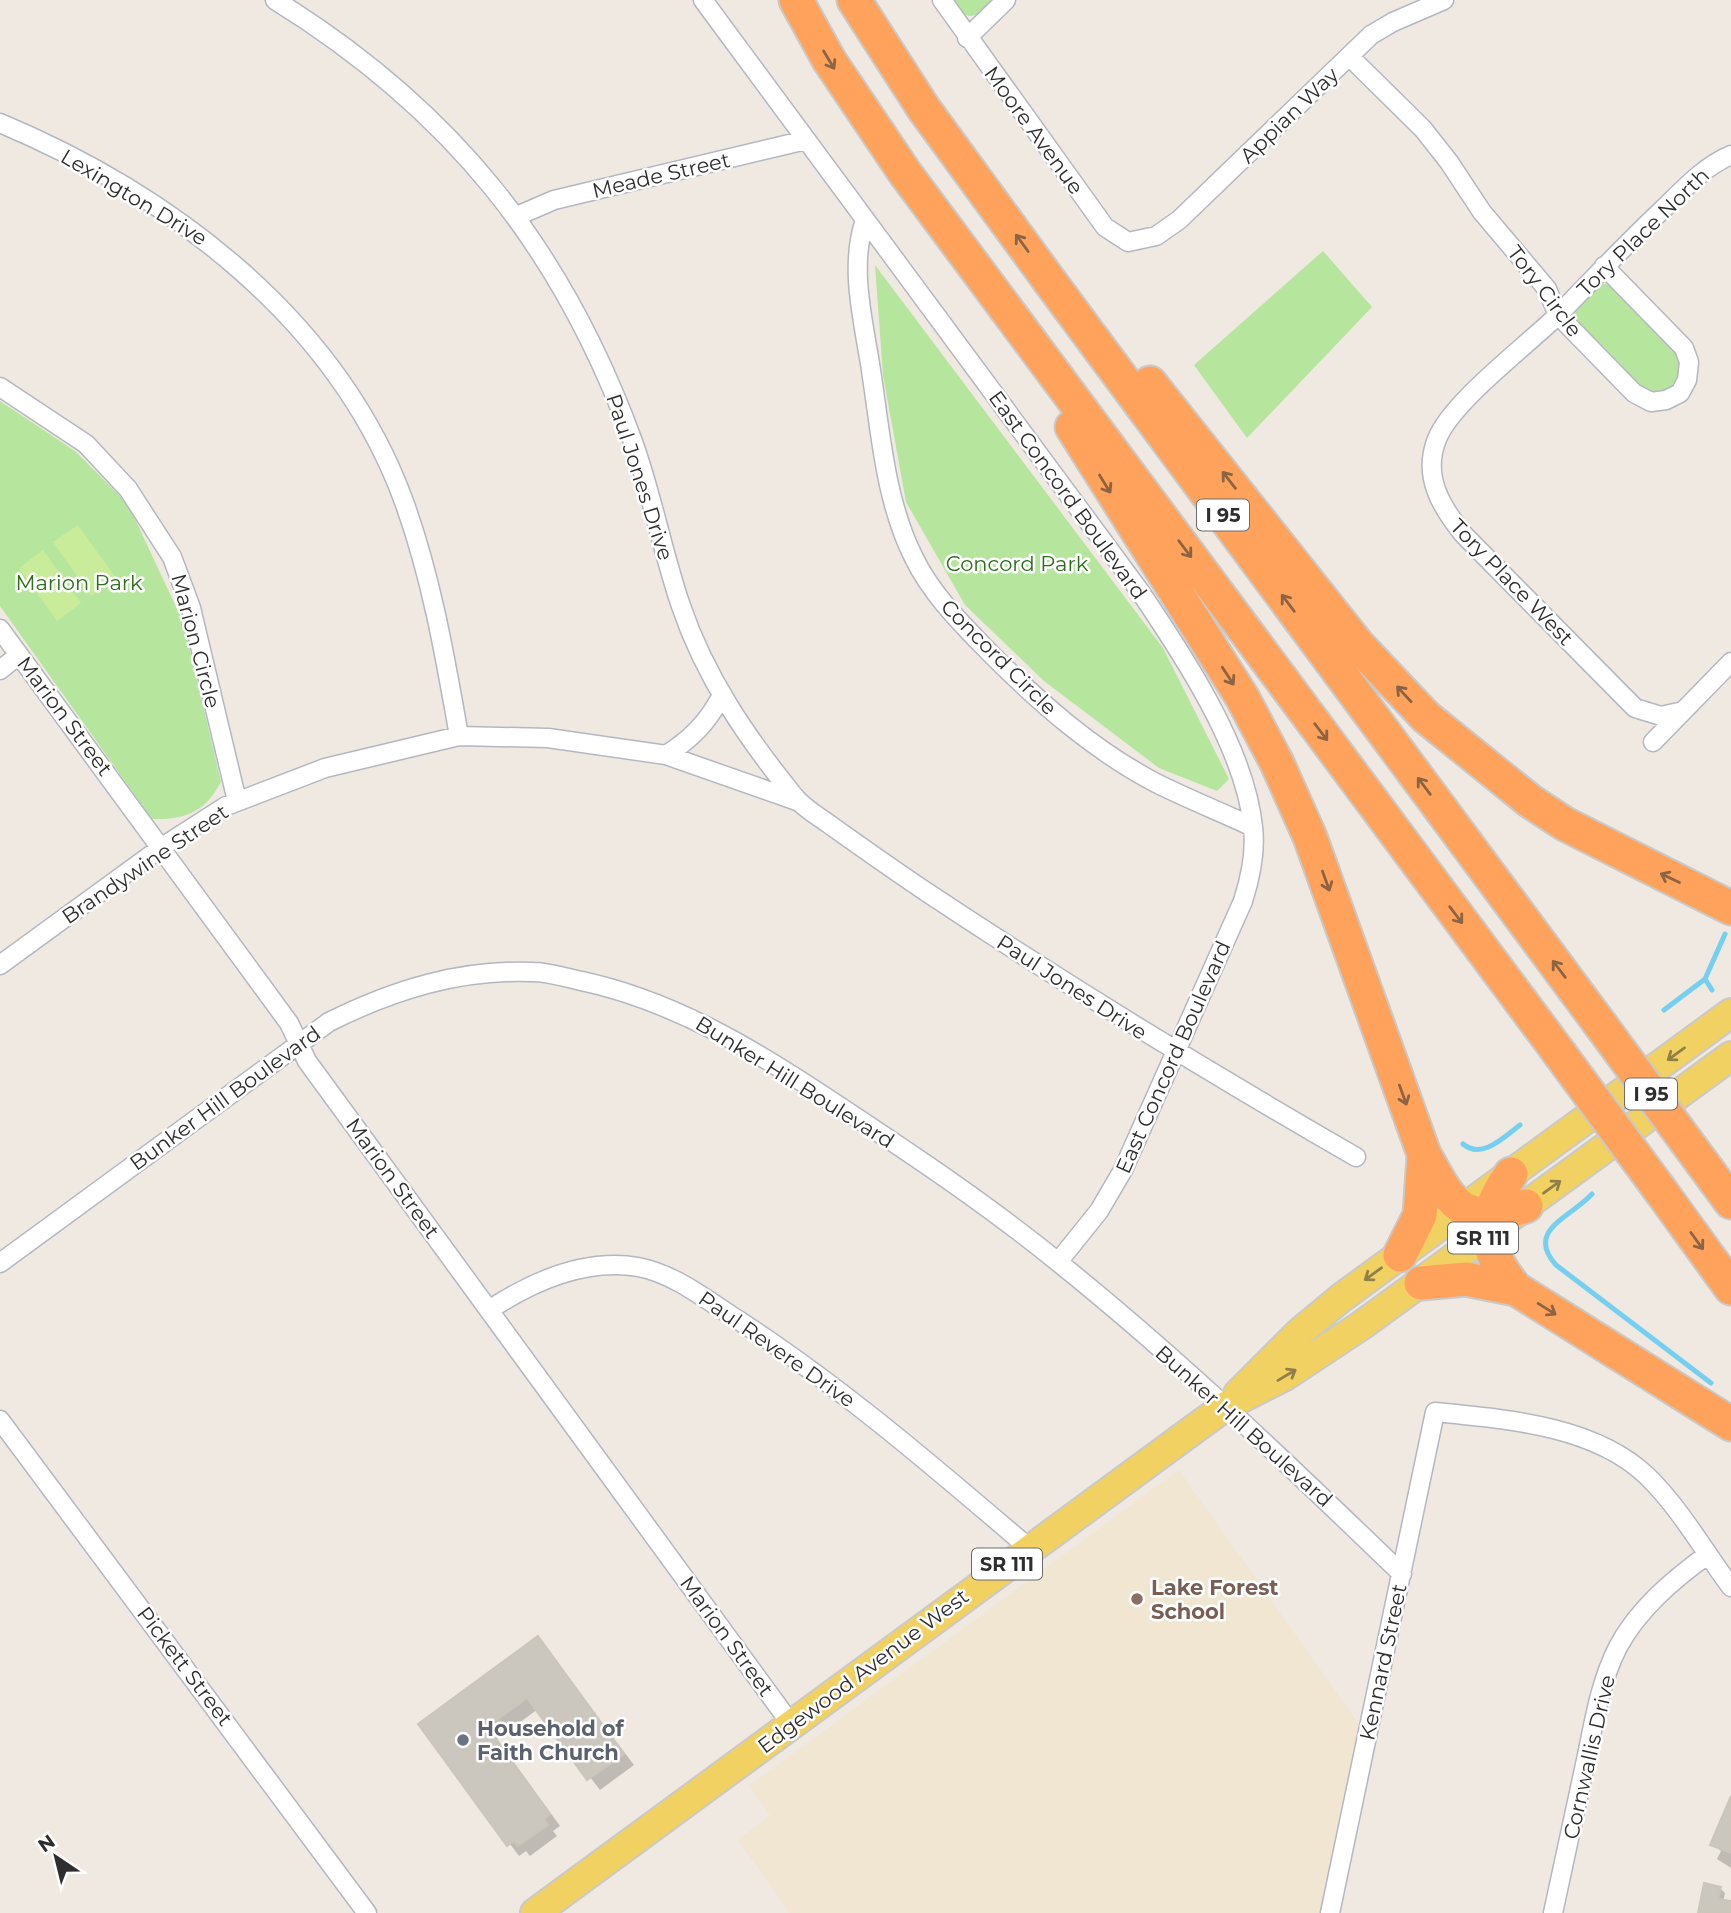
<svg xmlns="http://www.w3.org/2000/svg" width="1731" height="1913" font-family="Montserrat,sans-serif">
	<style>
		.education { fill: #f0e6d1 }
		.green { fill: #b6e59e }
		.pitch { fill: #c9ec9a }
		.shadow { fill: #0003 }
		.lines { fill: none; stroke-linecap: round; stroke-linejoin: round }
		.stream { stroke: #75cff0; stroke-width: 5 }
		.building { fill: #cbc7bf; stroke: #cbc5ba; stroke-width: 2 }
		.minor-casing { stroke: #b4b7c1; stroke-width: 21 }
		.primary-casing { stroke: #c9c9c9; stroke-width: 32 }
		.motorway-casing { stroke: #c9c9c9; stroke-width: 37 }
		.minor { stroke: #fff; stroke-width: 18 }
		.primary { stroke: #f2d163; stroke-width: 28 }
		.motorway { stroke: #ffa35c; stroke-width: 33 }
		.motorway-bridge-casing { stroke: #c9c9c9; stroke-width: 37; stroke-linecap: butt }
		.motorway-bridge { stroke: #ffa35c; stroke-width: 33 }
		.oneway { stroke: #8c6343 }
		.oneway2 { stroke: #908048 }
		.education-dot { fill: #8d6e63; stroke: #fff; stroke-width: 2.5 }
		.worship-dot { fill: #6b7280; stroke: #fff; stroke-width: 2.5 }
		.labels { text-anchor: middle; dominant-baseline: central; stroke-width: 5; stroke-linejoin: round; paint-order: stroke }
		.shield { fill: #fff; stroke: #6d6d6d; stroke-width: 2 }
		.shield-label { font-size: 19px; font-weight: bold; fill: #2e2e2e }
		.street-label { font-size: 21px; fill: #2e2e2e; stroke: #fff }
		.park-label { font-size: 21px; fill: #2c6e1b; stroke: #fff }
		.education-label { font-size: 21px; font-weight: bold; fill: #785e54; stroke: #fff; text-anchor: start }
		.worship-label { font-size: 21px; font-weight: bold; fill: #5b616d; stroke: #fff; text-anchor: start }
	</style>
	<rect width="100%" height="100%" fill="#efe9e1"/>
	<path class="education" d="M1179 1470 1361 1727 1323 1913H790L738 1840 770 1815 749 1786Z"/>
	<path class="green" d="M951 0H996C978 17 966 25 951 0Z
		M1323 251 1372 307 1247 438 1194 365Z
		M875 265 1163 648 1229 779 1217 791 1159 768 1044 681 965 605 906 502 883 375Z
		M1606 284 1617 290 1672 345 1681 361 1679 383C1675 386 1670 391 1665 393 1640 403 1592 341 1576 324L1575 306 1596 285Z
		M0 401 75 451 128 504 184 624 221 782C205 812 185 820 152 819L0 606Z"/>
	<path class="pitch" d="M78 525 116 578 91 596 53 542Z
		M43 550 81 603 57 621 19 568Z"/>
	<path class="shadow" d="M538 1638 634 1765 600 1790 538 1709 497 1739 560 1826 553 1831 557 1836 530 1856 526 1851 519 1856 420 1724Z
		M1731 1819V1868L1717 1859 1721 1851 1712 1844Z
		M1720 1888 1725 1893 1723 1902 1731 1907 1730 1913H1700Z"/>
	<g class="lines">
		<path class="stream" d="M1705 979 1712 990
			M1664 1010 1705 979 1725 934
			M1463 1144C1482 1160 1504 1137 1520 1125
			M1592 1194C1570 1218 1525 1230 1556 1265L1711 1383"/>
	</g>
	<path class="building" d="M538 1636 624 1754 587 1780 527 1698 487 1727 550 1814 544 1819 548 1825 518 1846 514 1841 507 1846 418 1724Z
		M1731 1796V1853L1710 1845Z
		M1704 1883 1721 1887 1718 1899 1731 1901V1913H1698Z"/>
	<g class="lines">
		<g class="minor-casing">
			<path id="minor" d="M275 0C451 109 561 246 632 439 652 493 662 551 681 606 705 677 747 738 794 796 804 809 820 817 833 827 864 849 895 871 928 893 1068 986 1210 1073 1356 1157
				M703 0 1139 590C1183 655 1245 748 1253 827 1256 852 1251 876 1243 901L1123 1170 1099 1211 1058 1262
				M942 0 1105 227 1128 242 1156 236 1179 220 1371 35 1393 22 1444 0
				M967 38 1006 0
				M1350 57 1423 129 1449 162 1482 212 1547 289 1558 315 1634 393 1651 402 1666 400 1680 393 1687 380 1689 362 1684 348 1604 266
				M0 123C171 195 336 319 403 499 431 575 445 656 459 736
				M517 216 554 200 806 140
				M865 220C848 270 865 326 872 377 881 437 886 503 914 558 932 595 961 623 990 653 1040 703 1093 750 1156 783 1188 799 1221 812 1253 827
				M0 387 86 444 128 489 172 557 191 608 237 801
				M0 629 289 1023 307 1061 791 1724
				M0 670 19 655
				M1679 712 1661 716 1635 708 1464 535C1441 507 1422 476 1437 439 1452 401 1528 345 1560 313 1593 279 1626 244 1661 211 1683 190 1703 167 1731 155
				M1653 742 1731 662
				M666 755C691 739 707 723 721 697
				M0 965 162 847 226 806 325 768 459 736 548 738 666 755 797 801
				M0 1263 329 1022C393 990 460 969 533 972 548 972 563 977 577 980 675 1000 760 1053 842 1108 916 1157 989 1206 1058 1262 1179 1359 1290 1466 1402 1574
				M489 1310C533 1281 585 1258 638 1267 672 1273 704 1298 732 1316 838 1384 933 1466 1029 1548
				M0 1420 367 1913
				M1330 1913 1435 1412C1504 1419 1594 1425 1647 1476 1680 1508 1704 1551 1731 1587
				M1553 1913C1564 1862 1575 1811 1586 1760 1594 1722 1600 1682 1618 1647 1638 1609 1674 1579 1707 1555"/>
		</g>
		<g class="primary-casing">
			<path id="primary" d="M1238 1394 1300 1332 1341 1298 1731 1013
				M535 1913 1201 1424 1226 1406 1285 1376 1362 1325 1731 1056"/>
		</g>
		<g class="motorway-casing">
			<path id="motorway" d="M796 0 829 60 905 173 1560 1054
				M854 0 924 109 1054 287 1600 1024
				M1150 383 1358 645 1426 717 1530 801 1565 824 1731 908
				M1072 427 1242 697 1277 763 1310 837 1424 1154C1453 1206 1461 1227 1526 1206
				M1703 1164 1731 1202
				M1511 1174C1479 1218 1481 1247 1516 1289L1731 1424
				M1663 1194 1731 1288
				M1400 1255 1420 1215 1424 1156
				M1421 1283 1466 1279 1516 1289"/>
		</g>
		<use href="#minor" class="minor"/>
		<use href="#primary" class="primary"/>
		<use href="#motorway" class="motorway"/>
		<g class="motorway-bridge-casing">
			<path id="motorway-bridge" d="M1600 1024 1703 1164
				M1560 1054 1663 1194"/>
		</g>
		<use href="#motorway-bridge" class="motorway-bridge"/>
	</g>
	<defs><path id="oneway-shaft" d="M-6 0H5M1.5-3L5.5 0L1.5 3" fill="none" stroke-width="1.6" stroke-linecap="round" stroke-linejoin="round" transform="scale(1.75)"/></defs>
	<g class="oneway">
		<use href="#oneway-shaft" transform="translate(829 60) rotate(59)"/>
		<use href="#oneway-shaft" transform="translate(1022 243) rotate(-126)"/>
		<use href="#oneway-shaft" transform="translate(1229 480) rotate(-128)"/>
		<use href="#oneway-shaft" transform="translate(1105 484) rotate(58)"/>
		<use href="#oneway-shaft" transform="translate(1185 549) rotate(53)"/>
		<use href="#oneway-shaft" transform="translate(1288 603) rotate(-127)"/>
		<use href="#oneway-shaft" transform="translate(1228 676) rotate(57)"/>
		<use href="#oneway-shaft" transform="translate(1404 694) rotate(-133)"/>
		<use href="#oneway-shaft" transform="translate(1321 732) rotate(53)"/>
		<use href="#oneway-shaft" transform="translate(1424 786) rotate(-127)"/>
		<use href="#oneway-shaft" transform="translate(1670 878) rotate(-154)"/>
		<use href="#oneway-shaft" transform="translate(1326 881) rotate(70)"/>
		<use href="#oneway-shaft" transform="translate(1456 915) rotate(53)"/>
		<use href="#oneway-shaft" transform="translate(1559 969) rotate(-127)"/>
		<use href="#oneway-shaft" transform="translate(1403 1095) rotate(70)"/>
		<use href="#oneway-shaft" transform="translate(1697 1241) rotate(54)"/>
		<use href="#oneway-shaft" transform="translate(1547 1309) rotate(32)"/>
	</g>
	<g class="oneway2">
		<use href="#oneway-shaft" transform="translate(1676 1054) rotate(144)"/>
		<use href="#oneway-shaft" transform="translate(1552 1187) rotate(-36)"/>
		<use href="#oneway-shaft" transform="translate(1373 1274) rotate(144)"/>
		<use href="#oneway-shaft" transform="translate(1287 1375) rotate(-31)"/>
	</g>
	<circle class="education-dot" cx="1137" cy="1599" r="7"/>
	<circle class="worship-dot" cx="463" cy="1740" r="7"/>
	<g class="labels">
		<g class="shield">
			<rect x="1197" y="499.5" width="52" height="31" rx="5"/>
			<rect x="1625" y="1078.5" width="52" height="31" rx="5"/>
			<rect x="1448" y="1222.5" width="70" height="31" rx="5"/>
			<rect x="972" y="1548.5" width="70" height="31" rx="5"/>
		</g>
		<g class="shield-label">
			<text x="1223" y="515">I 95</text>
			<text x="1651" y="1094">I 95</text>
			<text x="1483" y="1238">SR 111</text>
			<text x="1007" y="1564">SR 111</text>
		</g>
		<g class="street-label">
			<text transform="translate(1289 115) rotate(-44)">Appian Way</text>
			<text transform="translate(1034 130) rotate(54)">Moore Avenue</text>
			<text transform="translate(661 175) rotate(-13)">Meade Street</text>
			<text transform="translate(134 197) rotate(31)">Lexington Drive</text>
			<text transform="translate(1643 232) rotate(-44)">Tory Place North</text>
			<text transform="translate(1545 291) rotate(53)">Tory Circle</text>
			<text transform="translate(640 477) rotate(72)">Paul Jones Drive</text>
			<text transform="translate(1068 495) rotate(54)">East Concord Boulevard</text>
			<text transform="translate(1512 582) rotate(46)">Tory Place West</text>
			<text transform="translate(196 641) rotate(75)">Marion Circle</text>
			<text transform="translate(999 657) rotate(45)">Concord Circle</text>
			<text transform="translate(65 716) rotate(53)">Marion Street</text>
			<text transform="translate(145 864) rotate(-34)">Brandywine Street</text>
			<text transform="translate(1072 987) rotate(33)">Paul Jones Drive</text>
			<text transform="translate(1173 1057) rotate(-66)">East Concord Boulevard</text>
			<text transform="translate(795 1082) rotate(32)">Bunker Hill Boulevard</text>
			<text transform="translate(225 1098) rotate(-36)">Bunker Hill Boulevard</text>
			<text transform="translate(393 1178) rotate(54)">Marion Street</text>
			<text transform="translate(777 1349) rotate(35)">Paul Revere Drive</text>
			<text transform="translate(1244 1426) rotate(42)">Bunker Hill Boulevard</text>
			<text transform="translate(727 1636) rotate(54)">Marion Street</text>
			<text transform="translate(1383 1662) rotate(-78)">Kennard Street</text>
			<text transform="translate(185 1666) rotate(53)">Pickett Street</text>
			<text transform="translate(863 1671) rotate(-37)">Edgewood Avenue West</text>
			<text transform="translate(1589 1757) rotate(-77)">Cornwallis Drive</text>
		</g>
		<g class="park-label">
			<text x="1017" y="563">Concord Park</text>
			<text x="79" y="582">Marion Park</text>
		</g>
		<g class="education-label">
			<text x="1151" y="1587">Lake Forest<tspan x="1151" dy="24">School</tspan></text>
		</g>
		<g class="worship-label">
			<text x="477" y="1728">Household of<tspan x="477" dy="24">Faith Church</tspan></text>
		</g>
	</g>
	<g transform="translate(56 1857) rotate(325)" stroke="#ffffff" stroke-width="5" paint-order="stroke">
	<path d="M0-5L12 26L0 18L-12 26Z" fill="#2e2e2e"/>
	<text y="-10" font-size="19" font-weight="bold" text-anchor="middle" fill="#2e2e2e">N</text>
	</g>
</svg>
